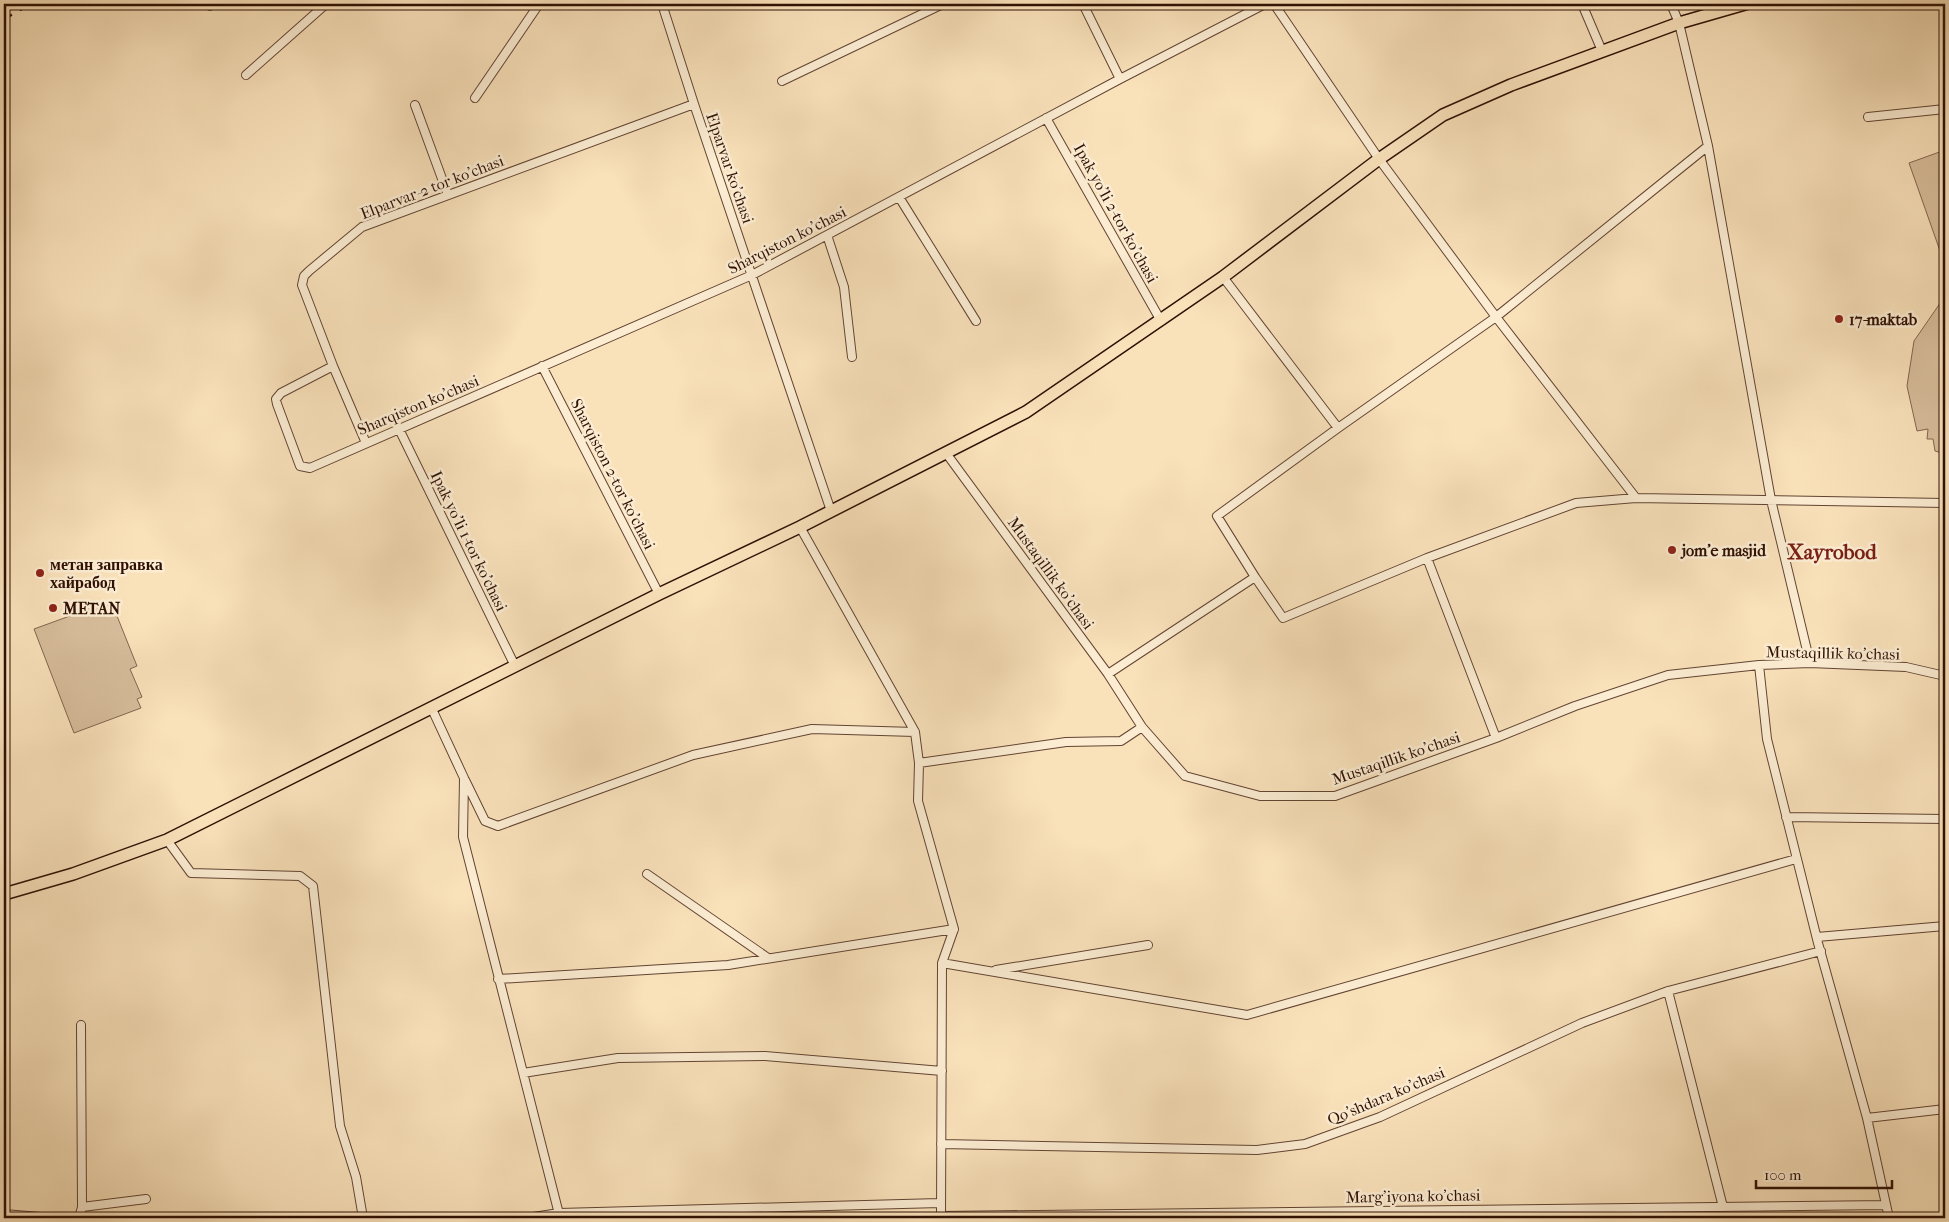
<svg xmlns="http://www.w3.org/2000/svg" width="1949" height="1222" font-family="'IM FELL French Canon',serif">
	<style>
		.green { fill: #d7bd9b; stroke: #836650 }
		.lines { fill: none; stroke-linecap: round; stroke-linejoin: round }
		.minor-casing { stroke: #624432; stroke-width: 10 }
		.primary-casing { stroke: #2f1004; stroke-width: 14 }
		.minor { stroke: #fbecd2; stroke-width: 8 }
		.primary { stroke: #f9e1ba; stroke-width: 11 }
		.rail { stroke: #2f1004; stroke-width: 2.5; stroke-dasharray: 9 9; stroke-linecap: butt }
		.poi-dot { fill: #8f2418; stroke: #fbecd2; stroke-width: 2 }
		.labels { text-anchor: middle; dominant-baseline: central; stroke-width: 5; stroke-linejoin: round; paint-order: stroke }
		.street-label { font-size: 16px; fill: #2f1004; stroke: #fbecd2 }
		.poi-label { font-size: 16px; font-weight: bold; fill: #2f1004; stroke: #fbecd2; text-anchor: start }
		.district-label { font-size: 21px; font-weight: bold; fill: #7a1f14; stroke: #fbecd2 }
	</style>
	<rect width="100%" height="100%" fill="#f9e1ba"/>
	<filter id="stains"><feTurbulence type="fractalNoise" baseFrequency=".004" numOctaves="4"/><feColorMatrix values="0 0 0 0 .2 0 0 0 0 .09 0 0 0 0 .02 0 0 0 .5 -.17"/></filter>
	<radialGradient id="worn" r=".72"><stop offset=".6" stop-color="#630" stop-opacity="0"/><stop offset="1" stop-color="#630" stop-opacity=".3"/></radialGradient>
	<path class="green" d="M1945 150V265L1909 163Z
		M1945 296V454L1935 451 1933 439H1927L1928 429 1917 431 1907 386 1914 341Z
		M111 601 137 666 130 669 142 697 137 699 141 708 74 733 34 629Z"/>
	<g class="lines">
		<g class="minor-casing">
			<path id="minor" d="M662 4 694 104 831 511
				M1083 4 1120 79
				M1582 4 1602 51
				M1671 4 1679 23 1708 146 1496 317 1636 498 1945 503
				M210 6 212 4
				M246 75 326 4
				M782 81 943 4
				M475 98 539 4
				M694 104 362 227 309 271 304 276 302 285 333 366 281 393 276 399 277 404 300 466 310 468 752 275 1120 79 1265 4
				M415 105 448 195
				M1868 117 1945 109
				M1046 118 1161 321
				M1708 146 1771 500 1810 663
				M899 197 976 321
				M827 235 844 287 852 357
				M1223 277 1338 428
				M333 366 366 443
				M542 366 659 594
				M399 429 515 666
				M946 453 1108 674 1142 727 1185 776 1260 796H1335L1496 738 1575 706 1668 675 1759 665 1810 663 1906 667 1945 676
				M800 527 915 732 919 763 918 801 954 929 942 963 941 1218
				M1427 558 1496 738
				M1255 577 1283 618 1427 558 1576 503 1636 498
				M1759 665 1767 739 1818 943 1867 1118 1889 1218
				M1108 674 1255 577 1217 516 1338 428 1496 317 1379 159 1274 4
				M431 707 464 778 463 837 560 1218
				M919 763 1066 742 1121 741 1142 727
				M465 780 485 821 498 826 693 755 812 729 915 732
				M1786 817 1945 819
				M167 840 191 873 300 876 313 886 340 1126 356 1177 363 1218
				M647 874 768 958
				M1817 937 1945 926
				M942 963 1247 1015 1796 859
				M996 970 1148 945
				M498 979 728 965 954 929
				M1668 991 1723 1207
				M523 1073 618 1058 765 1056 942 1071
				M1867 1118 1945 1109
				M941 1144 1257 1150 1305 1144 1380 1117 1582 1023 1668 991 1821 951
				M82 1207 146 1199
				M4 1214 52 1218
				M941 1216 1886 1205
				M79 1218 82 1207 81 1025
				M527 1218 559 1213 940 1203"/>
		</g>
		<g class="primary-casing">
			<path id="primary" d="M4 894 73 874 167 840 659 594 800 527 1026 412 1223 277 1379 159 1443 115 1511 85 1679 23 1745 4"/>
		</g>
		<use href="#minor" class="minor"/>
		<use href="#primary" class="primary"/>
		<path class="rail" d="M4 9 14 4
			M4 19 31 4"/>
	</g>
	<g class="poi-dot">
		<circle cx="1839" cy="319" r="5"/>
		<circle cx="1672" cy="550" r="5"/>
		<circle cx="40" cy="573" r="5"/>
		<circle cx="53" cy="608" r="5"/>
	</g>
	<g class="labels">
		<g class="street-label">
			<text transform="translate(730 168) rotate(71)">Elparvar ko'chasi</text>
			<text transform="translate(432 187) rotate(-21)">Elparvar-2 tor ko'chasi</text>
			<text transform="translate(1116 213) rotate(61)">Ipak yo'li 2-tor ko'chasi</text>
			<text transform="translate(787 240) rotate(-27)">Sharqiston ko'chasi</text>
			<text transform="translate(418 405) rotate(-23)">Sharqiston ko'chasi</text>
			<text transform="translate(613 474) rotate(63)">Sharqiston 2-tor ko'chasi</text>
			<text transform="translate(469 541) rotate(64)">Ipak yo'li 1-tor ko'chasi</text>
			<text transform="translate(1051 573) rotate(54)">Mustaqillik ko'chasi</text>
			<text transform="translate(1833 653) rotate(1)">Mustaqillik ko'chasi</text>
			<text transform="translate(1396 758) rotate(-19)">Mustaqillik ko'chasi</text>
			<text transform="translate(1386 1096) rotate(-23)">Qo'shdara ko'chasi</text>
			<text transform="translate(1413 1196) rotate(-1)">Marg'iyona ko'chasi</text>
		</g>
		<g class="poi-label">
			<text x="1849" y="319">17-maktab</text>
			<text x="1682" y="550">jom'e masjid</text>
			<text x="50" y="564">метан заправка<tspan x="50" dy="18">хайрабод</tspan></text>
			<text x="63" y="608">METAN</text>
		</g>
		<g class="district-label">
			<text x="1832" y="552">Xayrobod</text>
		</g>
	</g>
	<rect width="1949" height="1222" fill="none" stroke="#f9e1ba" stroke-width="20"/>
	<rect x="5" y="5" width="1939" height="1212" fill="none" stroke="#2f1004" stroke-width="2.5"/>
	<rect x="10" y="10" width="1929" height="1202" fill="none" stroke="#2f1004"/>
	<path d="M1756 1180v8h136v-8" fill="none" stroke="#2f1004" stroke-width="2.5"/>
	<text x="1764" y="1180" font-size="15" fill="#2f1004" stroke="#fbecd2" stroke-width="4" paint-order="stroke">100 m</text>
	<rect width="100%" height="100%" filter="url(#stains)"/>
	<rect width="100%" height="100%" fill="url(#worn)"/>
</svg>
